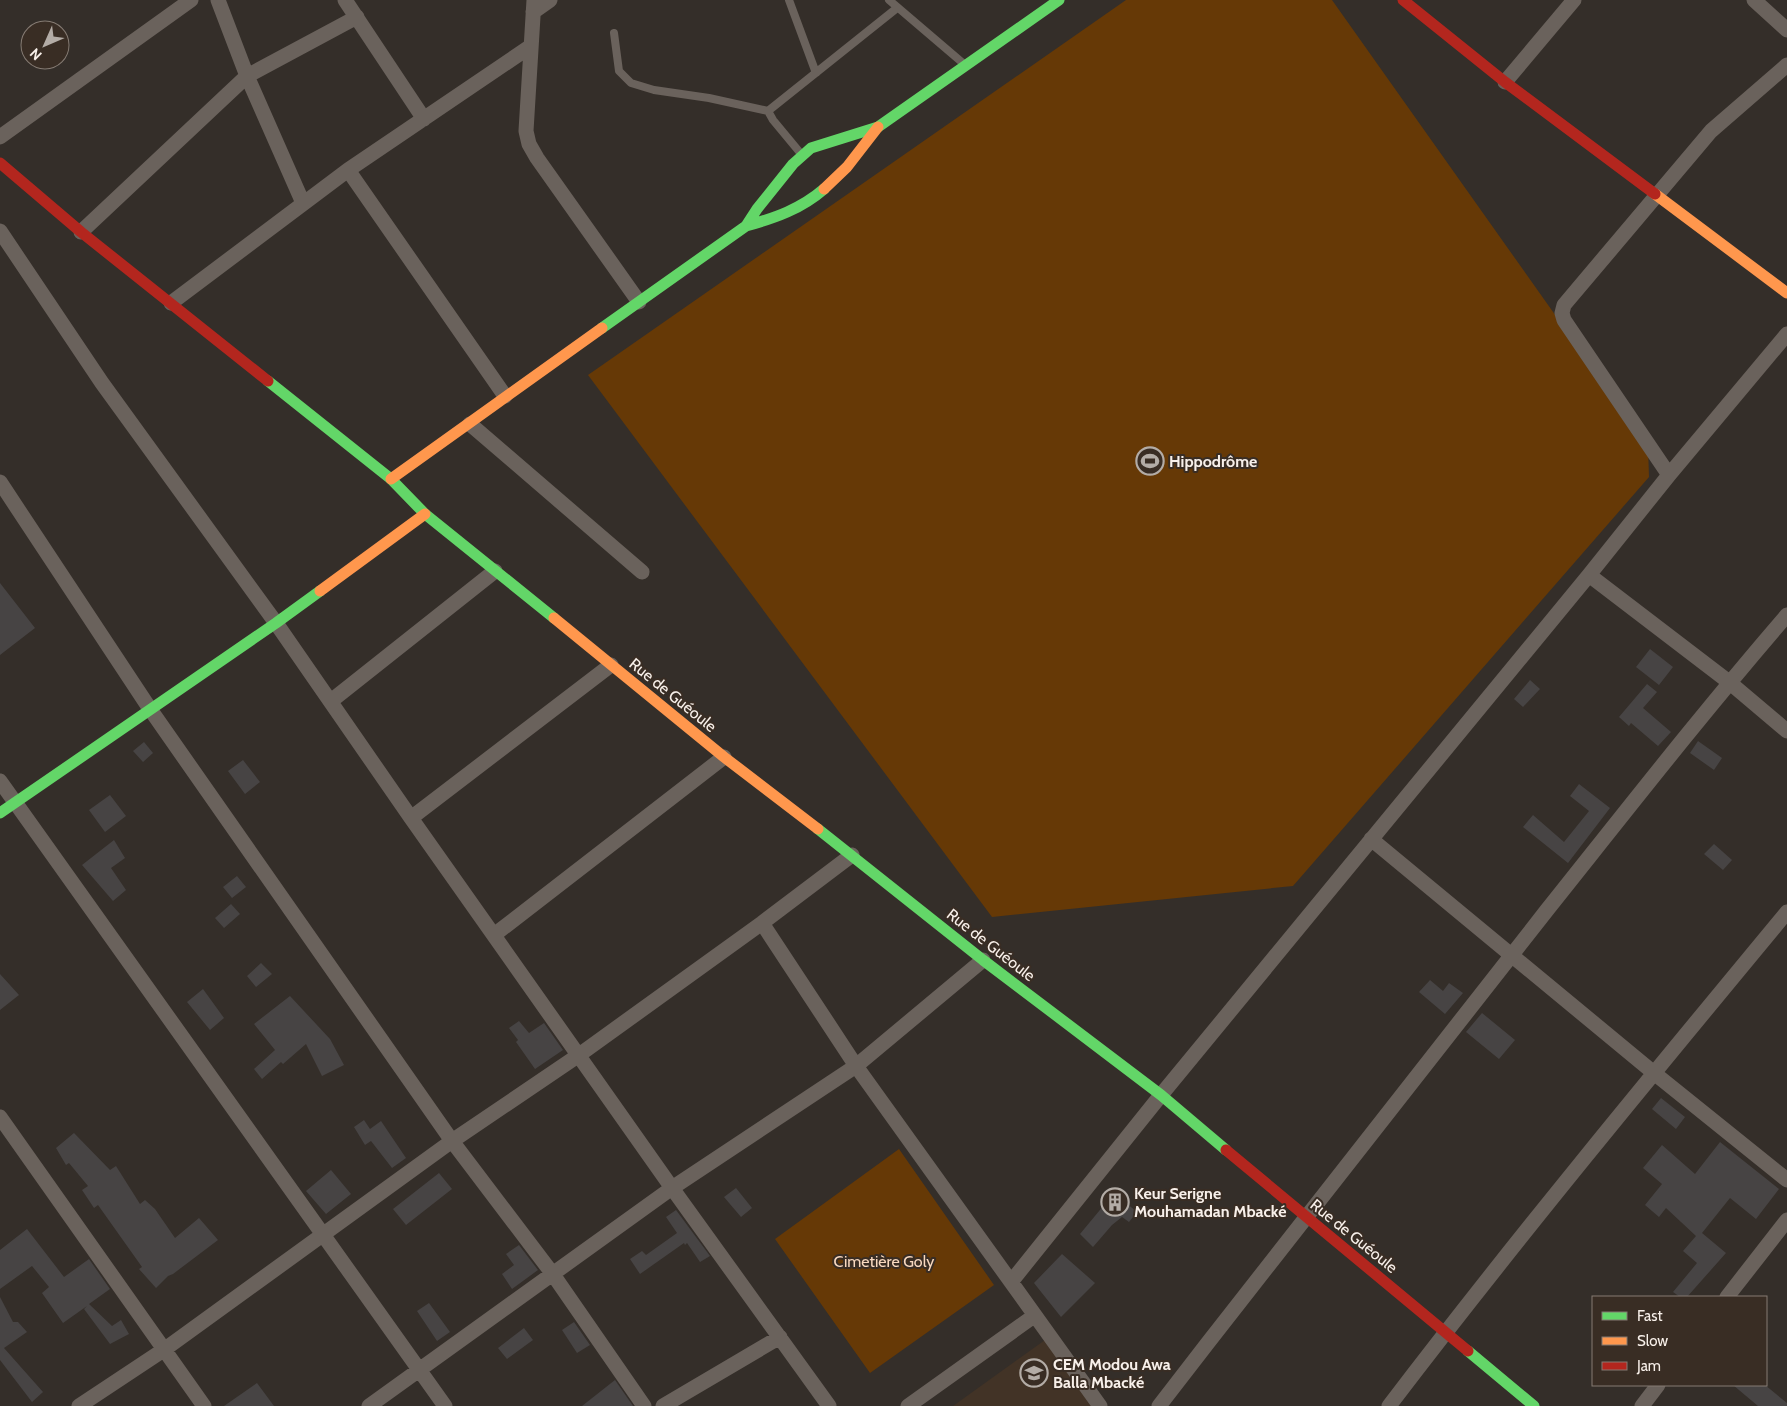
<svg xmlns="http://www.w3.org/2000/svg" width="1787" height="1406" font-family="Cabin,sans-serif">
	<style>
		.built { fill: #423326 }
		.green { fill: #663906 }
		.building { fill: #474444 }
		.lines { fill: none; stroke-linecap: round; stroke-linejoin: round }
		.lane { stroke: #6a625c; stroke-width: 8 }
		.street { stroke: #6a625c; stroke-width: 15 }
		.fast { stroke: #63d668; stroke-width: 11 }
		.slow { stroke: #ff974d; stroke-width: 11 }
		.jam { stroke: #b3261e; stroke-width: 11 }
		.labels { text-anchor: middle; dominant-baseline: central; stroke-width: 4; stroke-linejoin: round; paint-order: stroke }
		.poi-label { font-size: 16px; font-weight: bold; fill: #f8f0ea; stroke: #392d24; text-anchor: start }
		.street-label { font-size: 16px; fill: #f8f0ea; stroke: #392d24 }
		.park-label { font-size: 16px; fill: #f9d9bf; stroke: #392d24 }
	</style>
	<rect width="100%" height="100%" fill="#342e29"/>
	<path class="built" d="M1045 1340 1093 1406H953Z"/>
	<path class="green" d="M1126 0H1332L1648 446 1649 477 1293 886 992 917 588 375Z
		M899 1149 994 1285 870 1373 775 1239Z"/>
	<path class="building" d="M0 583 35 628 0 655Z
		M1650 649 1673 667 1659 685 1636 667Z
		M1530 680 1540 689 1523 707 1514 699Z
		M1647 684 1657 692 1643 708 1671 732 1658 746 1631 723 1629 726 1619 717Z
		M1698 741 1722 758 1714 770 1690 753Z
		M144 742 153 753 143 762 133 751Z
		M243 760 260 782 245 794 228 771Z
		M1579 784 1610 808 1568 863 1523 827 1533 815 1564 842 1589 811 1570 796Z
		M110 795 126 816 105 832 89 810Z
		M114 840 125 858 111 868 126 890 113 901 82 865Z
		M1714 844 1732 860 1723 870 1704 854Z
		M237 876 246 887 232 898 223 887Z
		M231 904 240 914 224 928 215 918Z
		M261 963 272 974 256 987 247 976Z
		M0 974 19 995 0 1010Z
		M1430 980 1443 991 1449 983 1463 993 1445 1014 1419 992Z
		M203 989 224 1018 210 1030 187 1002Z
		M290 996 330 1039 344 1065 322 1076 306 1044 283 1064 281 1062 262 1079 254 1069 275 1050 254 1024Z
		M1482 1013 1515 1040 1499 1059 1466 1032Z
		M519 1021 529 1033 544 1023 563 1050 535 1069 516 1042 518 1040 509 1028Z
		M1661 1098 1685 1117 1676 1129 1652 1109Z
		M364 1120 370 1129 381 1121 406 1158 392 1168 371 1141 365 1145 354 1127Z
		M74 1133 110 1170 116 1166 140 1204 145 1200 155 1209 175 1238 199 1218 218 1240 173 1274 168 1276 156 1288 139 1269 142 1267 98 1205 94 1208 82 1190 88 1186 69 1163 66 1165 56 1148Z
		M1720 1142 1779 1189 1756 1219 1730 1198 1702 1233 1726 1253 1687 1297H1680L1673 1292 1697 1263 1683 1251 1696 1236 1666 1208 1659 1217 1645 1205 1662 1184 1643 1168 1662 1145 1695 1174Z
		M331 1170 351 1194 326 1214 306 1191Z
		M439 1173 452 1189 406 1225 393 1209Z
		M736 1188 752 1208 741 1217 724 1197Z
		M1114 1193 1137 1212 1129 1222 1122 1217 1112 1225 1093 1247 1080 1234Z
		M676 1210 710 1256 700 1262 687 1243 685 1245 684 1243 640 1274 630 1259 642 1251 646 1255 677 1233 666 1217Z
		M27 1229 64 1277 89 1259 110 1289 89 1304 112 1326 121 1320 129 1334 110 1344 84 1309 87 1306 63 1323 42 1293 49 1287 32 1266 0 1289V1250Z
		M519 1245 538 1270 512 1289 502 1274 514 1265 506 1254Z
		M1062 1254 1095 1283 1061 1317 1034 1283Z
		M0 1297 13 1322H18L27 1332 4 1348 43 1392 32 1402 0 1360Z
		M429 1303 450 1332 437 1341 417 1311Z
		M574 1322 590 1345 577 1353 562 1330Z
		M524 1328 533 1340 507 1359 498 1348Z
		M615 1380 633 1406H582Z
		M257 1383 274 1406H224Z
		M1733 1385H1765L1787 1403V1406H1758Z"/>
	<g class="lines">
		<path class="lane" d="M789 0 816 73
			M889 0 964 64
			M614 33 619 71 631 83 654 90 709 98 768 111 773 120 802 155
			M768 111 897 8"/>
		<path class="street" d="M218 0 247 76 303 203
			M345 0 424 119
			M534 0 526 131 529 144 537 158 639 302
			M1754 0 1787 30
			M533 12 550 0
			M1505 82 1574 0
			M0 137 191 0
			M348 170 505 396
			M0 231 102 383 276 623 411 818 672 1188 829 1406
			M81 232 247 76 357 17
			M171 303 348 170 531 46
			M470 424 642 572
			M1669 475 1564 320 1562 313 1564 305 1711 131 1787 65
			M0 482 150 709 452 1141 552 1273 644 1406
			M1589 575 1729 682 1787 731
			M331 701 495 571
			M0 781 445 1406
			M411 818 611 665
			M1371 839 1654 1073 1787 1180
			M762 923 856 1066 1100 1406
			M494 935 724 757
			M0 1117 204 1406
			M1011 1282 1161 1095 1589 575 1669 475 1787 334
			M1727 1297 1787 1220
			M79 1406 165 1349 452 1141 579 1055 762 923 852 855
			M369 1406 672 1188 856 1066 983 960
			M663 1406 780 1337
			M908 1406 1034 1316
			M1159 1406C1287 1240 1416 1075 1547 910 1626 811 1704 711 1787 615
			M1389 1406C1517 1238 1652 1075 1787 912
			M1642 1406 1658 1385"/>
		<path class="fast" d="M746 226 757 209 793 164 811 148 878 127 1059 0
			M602 328 746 226C775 218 801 209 824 189
			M268 381 391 479 425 514 554 618
			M0 813 276 623 320 591
			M818 829 983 960 1161 1095 1226 1150
			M1468 1351 1534 1406"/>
		<path class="slow" d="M824 189 847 167 878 127
			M1655 194 1787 293
			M391 479C462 429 531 378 602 328
			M320 591 425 514
			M554 618 724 757 818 829"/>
		<path class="jam" d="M1403 0 1505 82 1655 194
			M0 163 81 232 268 381
			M1226 1150 1468 1351"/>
	</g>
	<defs>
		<g id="stadium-ring" transform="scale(1.4375)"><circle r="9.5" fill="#392d24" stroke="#b3aca6" stroke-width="1.5"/><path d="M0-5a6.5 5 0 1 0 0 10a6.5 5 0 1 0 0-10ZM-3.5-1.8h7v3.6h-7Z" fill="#b3aca6"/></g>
		<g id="building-ring" transform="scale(1.4375)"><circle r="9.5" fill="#392d24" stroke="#b3aca6" stroke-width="1.5"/><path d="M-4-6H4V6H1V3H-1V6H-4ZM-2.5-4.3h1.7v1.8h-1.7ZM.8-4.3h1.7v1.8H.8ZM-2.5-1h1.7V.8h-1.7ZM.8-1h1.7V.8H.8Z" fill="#b3aca6"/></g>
		<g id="school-ring" transform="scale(1.4375)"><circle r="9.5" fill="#392d24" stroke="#b3aca6" stroke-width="1.5"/><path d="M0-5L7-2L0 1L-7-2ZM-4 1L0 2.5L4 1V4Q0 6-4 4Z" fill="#b3aca6"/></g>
	</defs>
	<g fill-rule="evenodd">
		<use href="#stadium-ring" x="1150" y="461"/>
		<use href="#building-ring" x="1115" y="1202"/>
		<use href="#school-ring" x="1034" y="1373"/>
	</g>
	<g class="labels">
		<g class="poi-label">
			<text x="1169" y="461">Hippodrôme</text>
			<text x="1134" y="1193">Keur Serigne<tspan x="1134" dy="18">Mouhamadan Mbacké</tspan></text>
			<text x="1053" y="1364">CEM Modou Awa<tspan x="1053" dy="18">Balla Mbacké</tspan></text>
		</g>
		<g class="street-label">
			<text transform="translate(673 695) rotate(39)">Rue de Guéoule</text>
			<text transform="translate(991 945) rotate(38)">Rue de Guéoule</text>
			<text transform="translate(1354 1236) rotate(39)">Rue de Guéoule</text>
		</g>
		<g class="park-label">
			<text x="884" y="1261">Cimetière Goly</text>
		</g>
	</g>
	<rect x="1592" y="1296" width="175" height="90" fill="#392d24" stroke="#857b73"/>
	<rect x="1602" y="1312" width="25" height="8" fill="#63d668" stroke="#857b73"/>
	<text x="1637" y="1321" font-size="15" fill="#f8f0ea">Fast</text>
	<rect x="1602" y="1337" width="25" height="8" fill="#ff974d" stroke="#857b73"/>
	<text x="1637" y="1346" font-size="15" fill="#f8f0ea">Slow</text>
	<rect x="1602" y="1362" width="25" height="8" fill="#b3261e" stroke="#857b73"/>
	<text x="1637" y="1371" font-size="15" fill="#f8f0ea">Jam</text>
	<g transform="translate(45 45) rotate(225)"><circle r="24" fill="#392d24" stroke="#857b73"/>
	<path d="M0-4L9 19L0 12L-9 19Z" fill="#b3aca6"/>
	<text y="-8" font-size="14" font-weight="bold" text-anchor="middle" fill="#f8f0ea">N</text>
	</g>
</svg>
